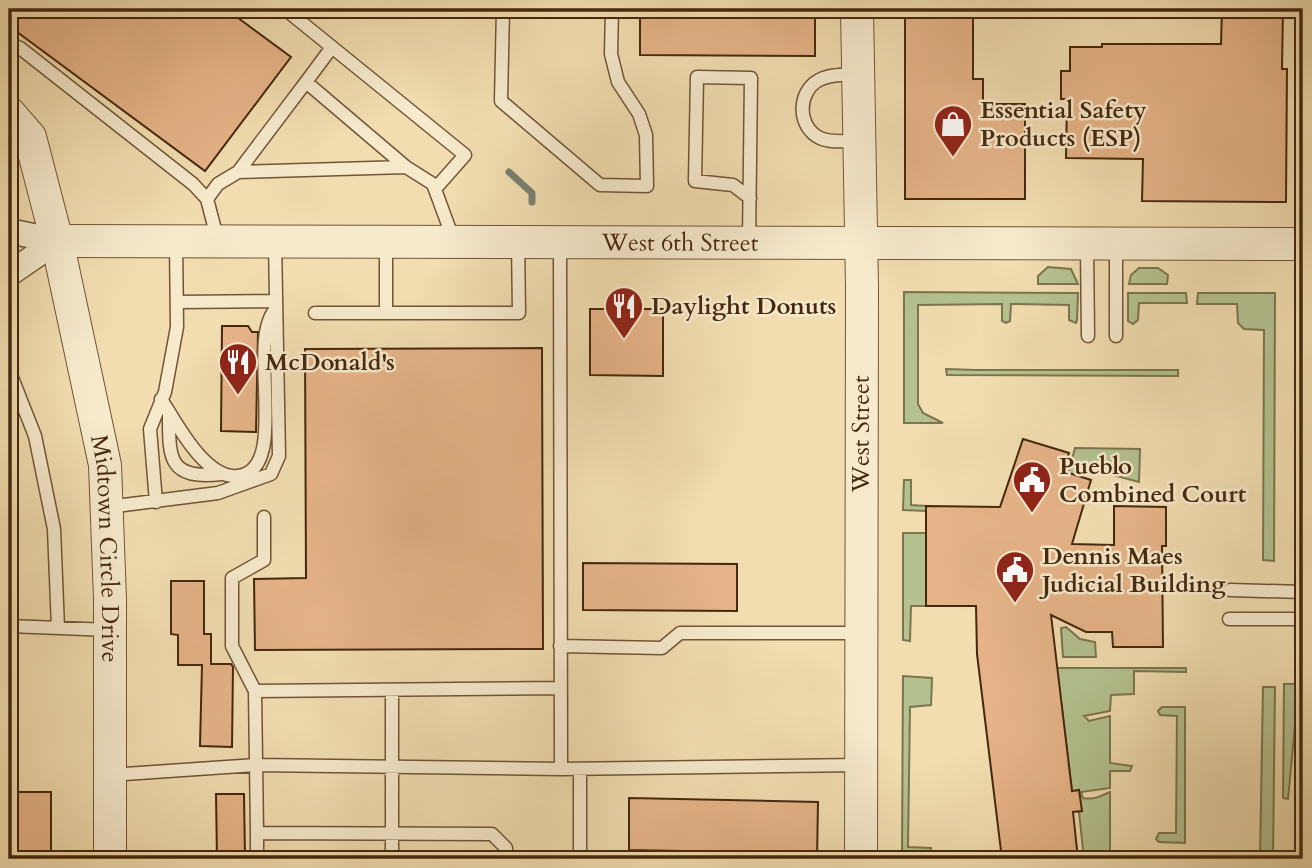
<svg xmlns="http://www.w3.org/2000/svg" width="1312" height="868" font-family="Cardo,serif">
	<style>
		.green { fill: #b4c290; stroke: #7c754e; stroke-width: 2 }
		.lines { fill: none; stroke-linecap: round; stroke-linejoin: round }
		.stream { stroke: #798071; stroke-width: 7 }
		.building { fill: #e5b387; stroke: #45280d; stroke-width: 2 }
		.service-casing { stroke: #705536; stroke-width: 15 }
		.minor-casing { stroke: #705536; stroke-width: 27 }
		.tertiary-casing { stroke: #705536; stroke-width: 34 }
		.service { stroke: #f6e9cc; stroke-width: 12 }
		.minor { stroke: #f6e9cc; stroke-width: 24 }
		.tertiary { stroke: #f6e9cc; stroke-width: 32 }
		.labels { text-anchor: middle; dominant-baseline: central; stroke-width: 5; stroke-linejoin: round; paint-order: stroke }
		.poi-label { font-size: 24px; font-weight: bold; fill: #45280d; stroke: #f6e9cc; text-anchor: start }
		.street-label { font-size: 24px; fill: #45280d; stroke: #f6e9cc }
	</style>
	<rect width="100%" height="100%" fill="#f1ddb0"/>
	<filter id="stains"><feTurbulence type="fractalNoise" baseFrequency=".00286" numOctaves="4"/><feColorMatrix values="0 0 0 0 .2 0 0 0 0 .09 0 0 0 0 .02 0 0 0 .5 -.17"/></filter>
	<radialGradient id="worn" r=".72"><stop offset=".6" stop-color="#630" stop-opacity="0"/><stop offset="1" stop-color="#630" stop-opacity=".3"/></radialGradient>
	<path class="green" d="M1048 267 1071 269 1078 284H1038V276Z
		M1139 268H1158L1168 275 1167 284H1129L1131 275Z
		M904 292 1078 293 1077 320 1076 323 1069 320V305L1011 304 1010 321 1006 323 1002 321V304L918 305V404L923 413 943 423H904Z
		M1128 293H1186L1187 303H1139L1138 320 1133 324 1128 321Z
		M1198 293H1275L1274 561 1263 560V556L1264 330 1244 329 1238 323 1237 304H1197Z
		M946 369 976 370H1178V376L947 375Z
		M1075 448 1140 449 1139 482 1083 467 1078 477 1068 474Z
		M904 480H911V505L926 506V511L903 510Z
		M903 533H926V606H911L910 641 903 640Z
		M1066 627 1080 639 1095 642 1096 657H1063L1061 628Z
		M1057 668H1186V672L1134 671V694L1111 695 1110 711 1084 716 1089 721 1110 716V763L1132 766 1130 771H1110V788L1081 792 1083 798C1094 800 1101 796 1110 792V859H1084L1079 812 1082 811 1072 791Z
		M903 676 932 678 931 705 910 707 908 847 931 848V859H902Z
		M1284 684H1299L1288 799 1283 798Z
		M1263 687H1275L1273 859H1260Z
		M1162 707H1185V843L1159 842 1156 839 1159 833H1176L1177 716 1160 715 1158 711Z"/>
	<g class="lines">
		<path class="stream" d="M509 172 532 193V202"/>
	</g>
	<path class="building" d="M9 9H226L291 57 205 171 9 26Z
		M640 9H815V56L640 55Z
		M905 9H973V79H983V104H1025V199H905Z
		M1222 9H1283L1282 69H1287L1286 202 1142 201 1143 159 1066 158 1067 99H1061V71H1070V47H1102V44H1221Z
		M590 309H663V376L590 375Z
		M222 326H248L252 332H258L256 432 221 431Z
		M542 348 543 649 255 650 254 579 306 578 305 349Z
		M1023 439 1069 453 1063 471 1091 480 1072 544 1114 545V506L1166 507V546H1162L1163 647H1113L1112 632H1086L1051 615 1072 791 1079 790 1082 811 1073 812 1078 859H1002L977 654 976 606H926V506L1000 507Z
		M583 563 737 564V611L583 610Z
		M171 581H204V634H211V664H231L233 667 232 747 200 746 202 665H178V635L171 634Z
		M9 792H51V859H9Z
		M216 794H244L245 859H217Z
		M629 798 818 802 817 859H796V853L629 850Z"/>
	<g class="lines">
		<g class="service-casing">
			<path id="service" d="M285 9 465 155 435 189
				M503 9 501 101 600 185 647 186 646 135 639 114 618 82 611 54 612 9
				M9 43 20 48 193 184 207 199 218 241
				M857 74C845 75 830 74 819 80 797 92 797 127 820 138 831 143 846 141 858 141
				M306 82 332 47
				M238 172 306 82 406 167
				M207 199 218 184 238 172 406 167 433 184 454 241
				M560 241 561 769
				M749 241 751 78 697 77 695 181 733 185 750 198
				M1087 246 1088 336
				M177 302 275 301
				M315 313H519L518 241
				M386 313V243
				M1116 336V245
				M9 370 35 436 54 529 58 628
				M161 399C176 422 205 480 238 476 291 470 246 343 275 310
				M169 412C169 457 167 480 221 474
				M156 502 150 429 165 392 177 327 176 241
				M108 507 218 493 271 474 279 456 275 242
				M264 517V560L232 578V646L255 691 257 833 492 834 506 848V859
				M1230 590 1303 592
				M1229 619H1303
				M9 626 110 630
				M560 646 662 648 680 633H860
				M255 691 560 688
				M580 769V859
				M110 775 256 765 561 769 860 765
				M257 859V833
				M392 859V690"/>
		</g>
		<g class="minor-casing">
			<path id="minor" d="M9 231 57 241
				M9 274 57 241"/>
		</g>
		<g class="tertiary-casing">
			<g id="tertiary">
				<path d="M857 9 862 287 861 859"/>
				<path id="s1" d="M9 113 30 137 57 241 105 465 110 599V859"/>
				<path id="s2" d="M57 241 1303 244"/>
			</g>
		</g>
		<use href="#service" class="service"/>
		<use href="#minor" class="minor"/>
		<use href="#tertiary" class="tertiary"/>
	</g>
	<defs>
		<g id="shop-pin" transform="scale(2.0125)"><path d="M0 17L-7.5 6A9.5 9.5 0 1 1 7.5 6Z" fill="#8f2418" stroke="#f6e9cc"/><path d="M-5-2.5h2.3a2.7 3.5 0 0 1 5.4 0H5L5.5 6h-11ZM-1.5-2.5h3a1.5 2.3 0 0 0-3 0Z" fill="#fff"/></g>
		<g id="restaurant-pin" transform="scale(2.0125)"><path d="M0 17L-7.5 6A9.5 9.5 0 1 1 7.5 6Z" fill="#8f2418" stroke="#f6e9cc"/><path d="M-5-6h1v4h1v-4h1v4h1v-4h1v5L-1.5 .5V6h-2V.5L-5-1ZM5-6V6H3V1.5H1.5Q1.5-4 5-6Z" fill="#fff"/></g>
		<g id="civic-pin" transform="scale(2.0125)"><path d="M0 17L-7.5 6A9.5 9.5 0 1 1 7.5 6Z" fill="#8f2418" stroke="#f6e9cc"/><path d="M-.6-6.5H3V-4.5H.6V-3L4-1V1h2V6H-6V1h2V-1L-.6-3ZM-1.2 2.5V6h2.4V2.5Z" fill="#fff"/></g>
	</defs>
	<g fill-rule="evenodd">
		<use href="#shop-pin" x="953" y="124"/>
		<use href="#restaurant-pin" x="624" y="306"/>
		<use href="#restaurant-pin" x="238" y="362"/>
		<use href="#civic-pin" x="1032" y="480"/>
		<use href="#civic-pin" x="1015" y="570"/>
	</g>
	<g class="labels">
		<g class="poi-label">
			<text x="980" y="110">Essential Safety<tspan x="980" dy="28">Products (ESP)</tspan></text>
			<text x="651" y="306">Daylight Donuts</text>
			<text x="265" y="362">McDonald's</text>
			<text x="1059" y="466">Pueblo<tspan x="1059" dy="28">Combined Court</tspan></text>
			<text x="1042" y="556">Dennis Maes<tspan x="1042" dy="28">Judicial Building</tspan></text>
		</g>
		<g class="street-label">
			<text stroke="none"><textPath href="#s2" startOffset="623">West 6th Street</textPath></text>
			<text transform="translate(861 434) rotate(-90)">West Street</text>
			<text stroke="none"><textPath href="#s1" startOffset="452">Midtown Circle Drive</textPath></text>
		</g>
	</g>
	<rect width="1312" height="868" fill="none" stroke="#f1ddb0" stroke-width="35"/>
	<rect x="10" y="10" width="1291" height="847" fill="none" stroke="#45280d" stroke-width="3.5"/>
	<rect x="18" y="18" width="1277" height="833" fill="none" stroke="#45280d" stroke-width="2"/>
	<rect width="100%" height="100%" filter="url(#stains)"/>
	<rect width="100%" height="100%" fill="url(#worn)"/>
</svg>
